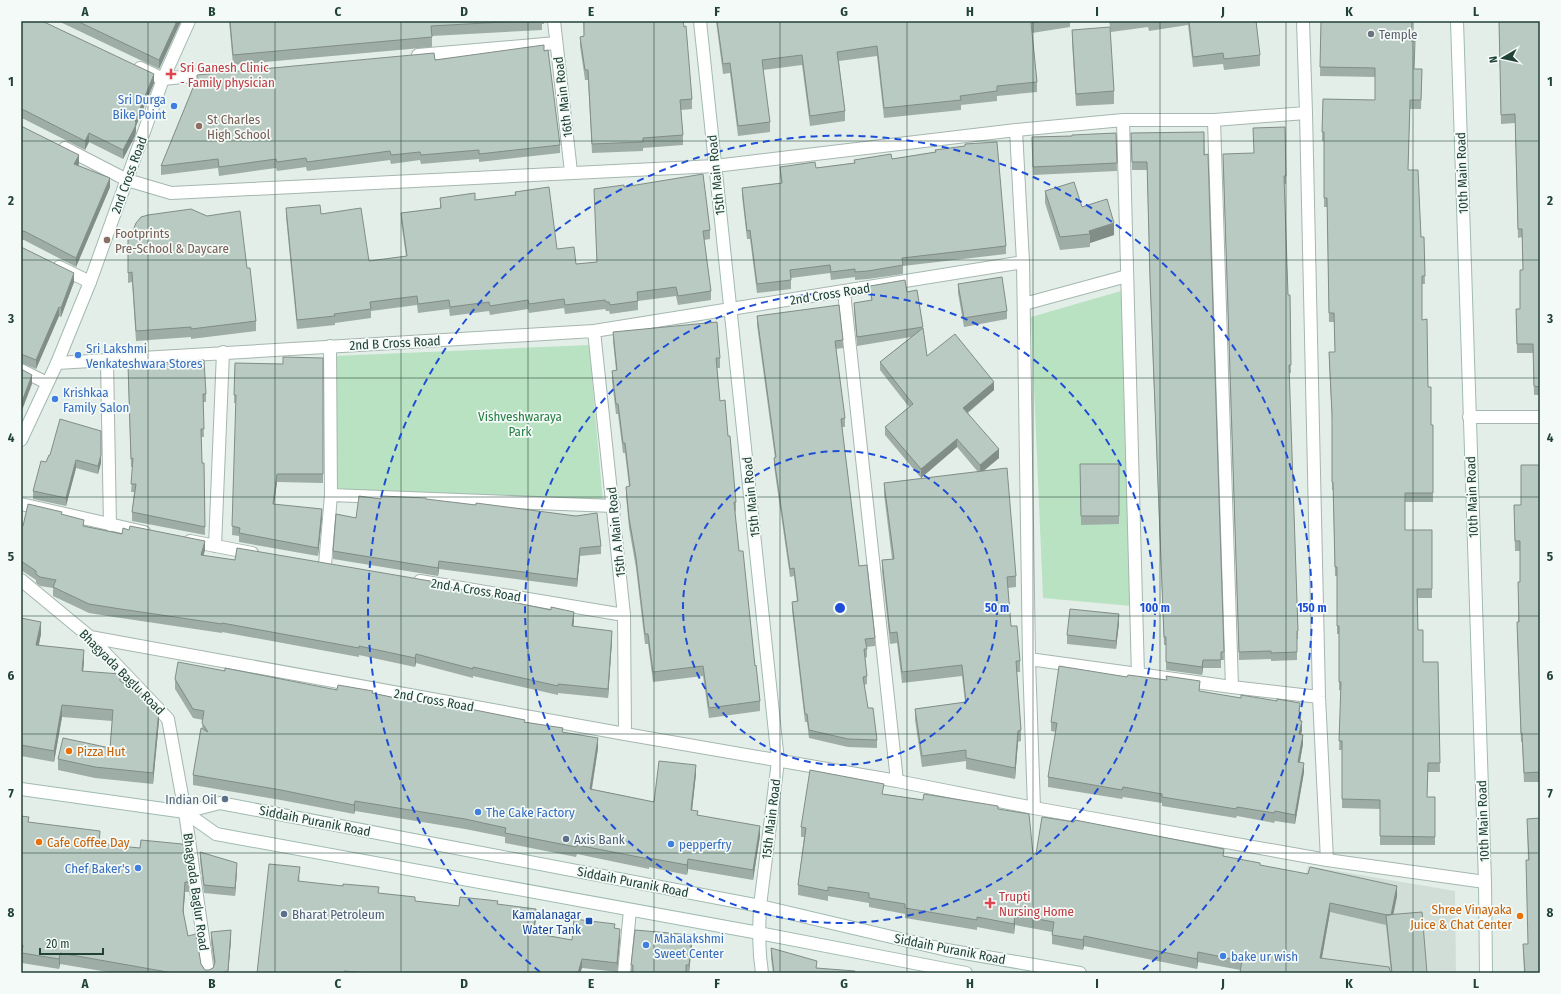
<svg xmlns="http://www.w3.org/2000/svg" width="1561" height="994" font-family="'Fira Sans Condensed',sans-serif">
	<style>
		.built { fill: #d1ded7 }
		.green { fill: #b9e2c2 }
		.lines { fill: none; stroke-linecap: round; stroke-linejoin: round }
		.street-casing { stroke: #a5b7af; stroke-width: 14 }
		.secondary-casing { stroke: #a0bbb0; stroke-width: 14 }
		.street { stroke: #fff; stroke-width: 12 }
		.secondary { stroke: #fff; stroke-width: 12 }
		.wall { fill: #9eaea6 }
		.shaded-wall { fill: #818d87 }
		.building { fill: #b8cac1; stroke: #818d87 }
		.grid { fill: none; stroke: #204237; stroke-width: 1; stroke-opacity: 0.55 }
		.ring { fill: none; stroke: #1d4ed8; stroke-width: 2; stroke-dasharray: 7 5 }
		.worship-dot { fill: #6b7280; stroke: #f4faf7; stroke-width: 1.5 }
		.health-dot { fill: #e0444e; stroke: #f4faf7; stroke-width: 1.5 }
		.shop-dot { fill: #3f7fe0; stroke: #f4faf7; stroke-width: 1.5 }
		.education-dot { fill: #8d6e63; stroke: #f4faf7; stroke-width: 1.5 }
		.food-dot { fill: #e8710a; stroke: #f4faf7; stroke-width: 1.5 }
		.service-dot { fill: #5c6f8a; stroke: #f4faf7; stroke-width: 1.5 }
		.transit-dot { fill: #1a4fb4; stroke: #f4faf7; stroke-width: 1.5 }
		.labels { text-anchor: middle; dominant-baseline: central; stroke-width: 3.5; stroke-linejoin: round; paint-order: stroke }
		.worship-label { font-size: 13px; fill: #5b616d; stroke: #f4faf7; text-anchor: start }
		.health-label { font-size: 13px; fill: #be3a42; stroke: #f4faf7; text-anchor: start }
		.street-label { font-size: 13px; fill: #204237; stroke: #f4faf7 }
		.shop-label { font-size: 13px; fill: #366cbe; stroke: #f4faf7; text-anchor: start }
		.education-label { font-size: 13px; fill: #785e54; stroke: #f4faf7; text-anchor: start }
		.park-label { font-size: 13px; fill: #257e42; stroke: #f4faf7 }
		.food-label { font-size: 13px; fill: #c56008; stroke: #f4faf7; text-anchor: start }
		.service-label { font-size: 13px; fill: #4e5e75; stroke: #f4faf7; text-anchor: start }
		.transit-label { font-size: 13px; fill: #164399; stroke: #f4faf7; text-anchor: end }
		.centre { fill: #1d4ed8; stroke: #f4faf7; stroke-width: 2 }
		.ring-label { font-size: 12px; text-anchor: middle; font-weight: bold; fill: #1d4ed8; stroke: #f4faf7; stroke-width: 3.5; stroke-linejoin: round; paint-order: stroke }
		.neatline { fill: none; stroke: #204237; stroke-width: 1.5 }
		.grid-label { font-size: 13px; text-anchor: middle; font-weight: bold; fill: #204237 }
	</style>
	<rect width="100%" height="100%" fill="#e3eee8"/>
	<path class="built" d="M1308 866 1455 891 1456 973H1284Z"/>
	<path class="green" d="M1121 291 1132 606 1043 598 1031 317Z
		M589 345 603 502 337 489 334 356Z"/>
	<g class="lines">
		<g class="street-casing">
			<path id="street" d="M554 21 571 172
				M1303 21 1306 113
				M418 55 556 43
				M140 68 163 79 212 74
				M1123 120 1138 675
				M1214 120 1232 687
				M1016 130 1023 262 1029 659 1034 808
				M65 148 127 180 171 193 715 166 1016 130 1123 120H1214L1306 113 1319 697 1327 860 1485 882
				M59 267 90 282
				M844 292 897 781
				M1024 304 1127 276
				M594 331 624 615 625 734
				M107 360 110 525
				M57 363 594 331 1023 262
				M21 370 47 383
				M1469 417H1540
				M331 495 614 506
				M21 504 144 532
				M190 541 252 553
				M215 546 223 352
				M325 565 331 495 330 346
				M21 580 90 637 168 719 185 812 208 973
				M420 581 624 615
				M90 637 625 734 897 781 1034 808 1327 860
				M1029 659 1232 687 1319 697
				M624 973 630 910"/>
		</g>
		<g class="secondary-casing">
			<path id="secondary" d="M700 21 778 761 760 906 759 933 760 956 762 973
				M1457 21 1485 882 1486 973
				M21 440 57 363 90 282 163 79 189 21
				M21 789 185 812 220 803 760 906 947 950 1080 973
				M185 812 216 834 759 933 966 973"/>
		</g>
		<use href="#street" class="street"/>
		<use href="#secondary" class="secondary"/>
	</g>
	<path class="wall" d="M21 21 154 83 136 126V131L135 136 123 159 89 142 85 150 24 119H21Z
		M58 21H181L159 69Z
		M229 21H544V24H542V30L432 36V47L233 65Z
		M583 21H683L692 99V109L681 110 683 135V145L643 148V151L592 153 588 80H585L580 46V37L584 36Z
		M716 21H1070V27L1032 33 1037 82V92L997 96V101L961 105V110L884 118 877 56 839 61 845 111V121L810 126 802 65 763 70 770 122V132L738 136 730 73 723 74Z
		M1109 21H1256L1260 55V66L1224 70 1223 64 1193 67 1188 25 1149 31 1148 27 1111 32Z
		M1321 21 1412 41 1414 69H1422L1421 109H1410L1408 170 1421 237H1424L1425 284H1422V320L1431 425H1433V502H1405V530H1432V598H1418V630L1423 662H1438L1440 772H1428L1427 797H1435V845H1380V809L1342 808V750H1339L1341 691 1339 690V634H1337V576H1335L1333 490H1332V421L1329 361V352H1335L1334 322H1329L1327 207H1324V141H1322L1323 99 1375 100V77L1320 76Z
		M1499 21H1540V395H1534L1533 353H1517L1516 309H1520L1523 270 1522 237 1518 238 1515 123 1501 124Z
		M1072 30 1114 91V104L1076 106 1072 42Z
		M544 51 560 145V153L479 162V159L421 164 420 160 391 164 390 160 307 171 306 167 277 171 276 168 219 176 218 168 161 175V166L197 79V75L435 60Z
		M21 126 79 164 78 165 110 187 76 267 24 240H21Z
		M1285 127 1286 184H1284L1288 295H1290L1291 373H1289L1298 631V639H1297V660L1271 661V659L1239 660 1223 162 1254 153Z
		M1204 132 1224 660H1221V668H1203L1202 675 1166 670V645H1164L1150 286 1147 170H1132L1131 133Z
		M1116 133 1117 171 1033 175 1032 137 1072 136Z
		M935 150 1006 246V254L903 266V274L868 279 855 280V277L831 280 830 273 791 278V289L757 293 750 239H747L742 196V188L781 183 780 176V167L816 168 854 163V160L892 159 935 152Z
		M624 187 710 230V239L704 240 711 291V300L678 305 676 296 638 301V310L610 314 609 311H606L605 309 565 314 564 308 529 313 528 309 490 315 489 311 450 316 449 309 418 313 417 305 371 311V318L335 323V325L297 329 286 217V208L321 214 369 261 406 256 401 222V213L440 208V198L475 200 515 195V192L557 249 576 264 597 262 594 189Z
		M1045 191 1082 207 1114 235 1090 243V247L1060 250 1045 203Z
		M132 239 247 268 256 321V331L191 339V337L136 341 132 282 128 283V240Z
		M21 247 74 282 61 317 59 316 36 369 21 363Z
		M958 284 1007 311V319L964 327 958 293Z
		M870 286 907 292 917 290 927 356 994 390 968 413 999 458 983 471 1016 576V587L1008 588 1011 626 1020 661V672H1017L1021 730V741L1018 742 1015 779 966 769V761L922 767 915 720V709L965 702 962 676 902 683 897 643 890 644 882 571V560L892 559 884 494V483L978 472 957 447 921 478 885 435V427L909 407 880 370V362L911 337 857 346 854 311V303L871 301Z
		M757 316 843 340V348L836 349 845 418V427H842L859 566 875 638V646L867 647V657L865 658 867 676V684L864 685 868 708 877 740V748L848 747 809 738 807 722H805L792 610V602L797 601 794 576 790 577 774 466V458H775L757 325Z
		M613 332 720 358V368H717L720 401 728 436 736 502V511L735 512 739 551 755 666 760 701V711L709 718 703 676 653 682 648 644H645L636 568 629 528 626 496V487L629 486 625 453H623L618 414H616L612 381V371L616 370 613 341Z
		M323 358V483L277 482 274 504 322 518 318 556 239 542V536L232 535 236 403H234L235 363 283 364Z
		M128 373 206 394V402H203L204 437H201L202 463H204L205 535 132 521V512L134 492H131L133 467H131Z
		M49 455 101 463 98 474 76 468 66 506 33 499V491L46 462Z
		M1080 464H1119V524L1081 525Z
		M1540 465V782H1524L1522 742H1521L1517 631 1518 622 1520 582V551H1515L1514 505H1521Z
		M381 499 426 500 601 546V554L580 556 577 587 439 569 438 576 333 559V551L356 518Z
		M62 515 84 526 205 550 203 556 235 560 436 584 508 601 574 621 573 627 612 640 608 698 558 693V695L473 676V678L416 663 415 667 359 655V657L222 632V633L114 617 89 613 53 596V588L40 586 36 583V580L21 570V525L23 526Z
		M21 618 41 634 39 645 84 661 83 671 120 682 159 721 153 784 95 778 58 770V759L110 748 112 721 62 717 54 762 21 756Z
		M1119 623 1116 649 1067 644V635Z
		M225 671 337 690 373 693 410 701 525 722 563 733 598 748 592 789 654 802 696 774 692 810 698 815 760 836 753 880 688 869 687 875 649 867V869L577 854 576 857 505 843V837L465 829 355 811 354 814 281 800 193 785V775L202 729 203 720 193 718 175 689V679Z
		M1200 691 1300 712 1302 730 1301 734 1303 744 1300 762 1304 772 1295 824 1275 821 1274 823 1237 816 1236 818 1162 806V803L1123 797 1122 799 1048 787V777L1056 732 1051 731V722Z
		M884 794 923 800 998 809 1033 854 1224 856 1260 865 1397 896 1393 915 1427 973H1391L1386 925 1330 912 1322 958 1391 973H1240V970L1198 962 1197 969 1084 946 1083 950 1052 944V932L1015 925 1014 934 977 927V930L905 918V914L869 907V903L828 896V901L798 895V885L804 837H801V827Z
		M21 816 29 823 100 844 189 882V892H185L183 914 188 936 201 964 205 970H209L213 968 214 965 211 943V932L231 940 228 973H114L60 964 59 969 22 963V955H21Z
		M1527 819 1540 973H1524L1523 944H1528V860Z
		M200 852 237 871 235 896 204 893 200 861Z
		M300 876 299 881 379 894 415 901 459 906 498 904 536 918 534 933 572 940 615 928 620 938 617 972 582 968 580 973H257Z
		M692 944 689 973H631V965Z
		M771 948 817 968 855 973H773L771 958Z"/>
	<path class="shaded-wall" d="M177 21H181L159 69V60Z
		M154 74V83L136 126V131L135 136 123 159V150Z
		M89 133V142L85 150V141Z
		M79 155V164L74 173V164Z
		M110 178V187L76 267V258Z
		M1114 223V235L1090 243V234L1089 231Z
		M74 273V282L61 317V308Z
		M59 307V316L36 369V360Z
		M32 375V384L21 413V404Z
		M994 382V390L963 416V408Z
		M957 439V447L921 478V469Z
		M999 449V458L980 474V465Z
		M101 455V463L98 474V466Z
		M76 460V468L66 506V498Z
		M277 474V482L273 513V504Z
		M322 509V518L318 556V548Z
		M205 541V550L201 564V555Z
		M580 548V556L577 587V579Z
		M439 561V569L438 576V568Z
		M574 612V621L572 635V626Z
		M1119 614V623L1116 649V641Z
		M41 622V634L36 657V645Z
		M612 631V640L608 698V689Z
		M84 650V661L82 682V671Z
		M416 654V663L415 667V658Z
		M1203 660V668L1202 675V667Z
		M62 705V717L54 762V751Z
		M159 709V721L153 784V773Z
		M1302 721V730L1299 743V734Z
		M1018 731V742L1015 779V768Z
		M1303 735V744L1298 771V762Z
		M598 738V748L590 799V789Z
		M1304 763V772L1295 824V815Z
		M696 765V774L691 819V810Z
		M355 801V811L354 814V805Z
		M760 826V836L753 880V870Z
		M688 859V869L687 875V865Z
		M237 863V871L235 896V888Z
		M185 882V892L183 921V911Z
		M1397 886V896L1391 926V916Z
		M1330 903V912L1320 968V958Z
		M536 909V918L533 942V933Z
		M1015 915V925L1014 934V924Z
		M620 929V938L617 972V963Z
		M231 930V940L228 973H219Z
		M692 935V944L689 973V965Z
		M1084 936V946L1083 950V940Z
		M1198 952V962L1197 969V959Z
		M60 953V964L59 969V959Z
		M582 959V968L580 973H578Z"/>
	<path class="building" d="M21 21H42L154 74 135 121 136 122 135 127 123 150 89 133 85 141 24 110H21Z
		M77 21H177L159 60Z
		M230 21H522L431 26 432 37 233 55Z
		M584 21H683L684 27 686 26 692 99 680 100 683 135 643 138V142L592 144 588 70H585L580 37 584 36Z
		M717 21H1044L1031 23 1037 82 997 86V91L960 96 961 100 884 108 877 46 837 52 845 111 810 116 802 55 762 60 770 122 738 126 730 63 723 64Z
		M1189 21H1256L1260 55 1224 59 1223 53 1193 57Z
		M1321 21H1412L1411 41H1415L1414 69H1422L1421 100H1410L1408 170H1418L1421 237H1424L1425 276H1422V320L1427 319 1428 387H1431V425H1433V493H1405V530H1432V589H1417L1418 630H1423V662H1438L1440 763H1428L1427 797H1435V837L1380 836V800L1342 799V741H1339L1341 682H1339V626H1337V567H1335L1333 482H1332V414L1329 352H1335L1334 313H1329L1327 198H1324V132H1322L1323 99 1375 100V68L1320 67Z
		M1499 21H1540V387L1534 386 1533 344H1517L1516 309H1520V270H1523L1522 229H1518L1515 114 1501 115Z
		M1110 27 1114 91 1076 94 1072 30Z
		M544 45V51L548 50 560 145 479 154V150L421 155 420 152 391 155 390 151 307 162 306 158 277 162 276 159 219 167 218 159 161 166 197 78V75L434 53 435 60Z
		M21 126 79 155 74 164 110 178 76 258 24 231 21 232Z
		M1285 127 1286 176H1284L1288 295H1290L1291 365H1289L1298 631H1297V652L1271 653V651L1239 652 1223 154 1254 153 1253 128Z
		M1204 132V155L1208 154 1224 652H1221V660H1203L1202 667 1166 662V637H1164L1150 278 1147 162H1132L1131 133Z
		M1116 133 1117 163 1033 167 1032 137 1072 136V135Z
		M997 142 1006 246 902 258 903 265 868 271 855 272V269L831 272 830 265 790 270 791 280 757 284 750 230 747 231 742 188 782 183 780 167 815 162 816 168 855 163 854 160 891 154 892 159 936 152 935 150 965 146V144Z
		M703 174 710 230 703 231 711 291 678 296 676 287 637 292 638 301 610 305 609 302H606L605 300 565 305 564 299 529 304 528 300 490 306 489 302 450 307 449 300 418 304 417 296 370 302 371 309 334 314 335 316 297 320 286 208 320 205 321 214 361 208 369 261 407 256 401 213 441 208 440 198 475 193V200L516 195 515 192 549 187 557 249 574 247 576 264 597 262 594 189 624 185V187Z
		M1074 182 1082 207 1107 199 1114 223 1089 231 1090 234 1060 237 1045 191Z
		M191 209 207 216 240 211 247 268H250L256 321 191 329V327L136 331 132 272 128 273V240L132 239 134 228 136 223 141 217 148 215Z
		M21 247 74 273 61 308 59 307 36 360 21 354Z
		M1002 277 1007 311 964 318 958 284Z
		M905 280 907 292 917 290 923 327 857 337 854 303 872 300 870 286Z
		M839 305 843 340 835 341 845 418 841 419 859 566 867 565 875 638 865 639 867 649H864L867 676 863 677 868 708H873L877 740 848 739 809 730 807 714H805L792 602 798 601 794 568 790 569 774 458 776 457 757 316Z
		M717 322 720 358H716L720 401 725 400 728 436H730L736 502H734L739 551H743L755 666 756 665 760 701 709 708 703 666 653 672 648 634H645L636 558 629 518 626 487 630 486 625 443H623L618 404H616L612 371 617 370 613 332Z
		M923 328 927 356 955 334 994 382 963 408 999 449 980 465 957 439 921 469 885 427 913 404 880 362Z
		M283 357 323 358V474H277L273 504 322 509 318 548 239 533 240 528 232 526 236 395H234L235 363 283 364Z
		M204 360 206 394H203L204 429H201L202 463H204L205 527 132 512 136 484H131L133 458 131 459 128 365Z
		M21 369 32 375 21 404Z
		M60 419 101 431V455L98 466 76 460 66 498 33 491 41 461 46 462 49 455H50Z
		M1080 464H1119V516H1081Z
		M1521 465H1540V772L1524 773 1522 733H1521L1517 622H1519L1518 582H1520V541H1515L1514 505H1521Z
		M1007 468 1016 576 1007 577 1011 626H1017L1020 661H1016L1021 730 1018 731 1015 768 966 758V750L922 756 915 709 966 702 962 665 902 672 897 632 890 633 882 560 894 559 884 483Z
		M359 496 381 499V496L426 498V499L476 505V503L576 516 597 513 601 546 580 548 577 579 439 561 438 568 333 551 336 514 356 518Z
		M28 504 62 512 61 514 84 520 83 526 122 534 123 528 129 530 130 526 205 541 201 555 235 560 237 548 436 582 435 584 508 599V601L517 603 551 610V607L574 612 572 626 612 631 608 689 558 684V686L473 667V669L416 654 415 658 359 646V648L222 623V624L114 608 89 604 53 587 56 580 40 577 36 574V571L21 561V525L23 526Z
		M1070 609 1119 614 1116 641 1067 635Z
		M21 618 41 622 36 645 84 650 82 671 120 674V681L147 696 159 709 153 773 95 767 58 759 63 738 110 748 113 710 62 705 54 751 21 745Z
		M178 662 225 671V668L337 690 338 685 373 691 372 693 410 701 450 708V705L525 720 524 722 563 728 562 732 598 738 590 789 654 802 659 761 696 765 691 810 698 811 697 815 760 826 753 870 688 859 687 865 649 858V859L577 845 576 847 505 833 506 828 465 819 355 801 354 805 281 790 193 775 201 728 208 732 202 723 204 711 193 709 175 679Z
		M1059 666 1127 677 1128 675 1167 680 1166 676 1200 681 1199 691 1241 698V695L1277 701V699L1300 703 1299 712H1301L1300 721H1302L1299 734 1303 735 1298 762 1304 763 1295 815 1275 811 1274 813 1237 807 1236 809 1162 797V794L1123 787 1122 790 1048 777 1057 723 1051 722Z
		M810 770 884 784 882 794 923 800 924 794 998 806V809L1029 814 1033 854H1036L1042 817 1074 822 1075 820 1224 849 1223 856 1260 863V865L1308 874 1310 867 1397 886 1391 915H1387L1330 903 1320 958 1389 967 1391 973H1245L1240 972 1242 961 1198 952 1197 959 1084 936 1083 940 1052 935 1054 922 1015 915 1014 924 977 917V920L905 908V904L869 898V893L828 887V891L798 885 806 828 801 827Z
		M21 816 29 817 28 822 100 831 99 844 140 848 141 840 182 844 184 846 189 882H185L183 911 188 936 196 934 201 964 205 970H209L213 968 215 962 211 932 231 930 228 971 219 973H173L60 953 59 959 22 953 23 945H21Z
		M1540 818V973H1525L1523 944H1528L1526 860H1529L1527 819Z
		M200 852 237 863 235 888 204 885Z
		M269 864 300 867 298 881 343 886V884L379 887 378 893 415 897V901L459 906 460 897 498 901 497 904 536 909 533 933 572 940 574 919 615 924 614 928 620 929 617 963 582 959 578 973H369L344 971V973H257Z
		M1422 912 1427 973H1392L1386 915Z
		M635 930 692 935 689 965H686V973H633V965H631Z
		M771 948 817 961 816 968 855 971V973H774Z"/>
	<path class="grid" d="M148 21V973M275 21V973M401 21V973M528 21V973M654 21V973M780 21V973M907 21V973M1033 21V973M1160 21V973M1286 21V973M1413 21V973M21 141H1540M21 260H1540M21 378H1540M21 497H1540M21 616H1540M21 734H1540M21 853H1540"/>
	<g class="ring">
		<circle cx="840" cy="608" r="157"/>
		<circle cx="840" cy="608" r="315"/>
		<path d="M540 972A472 472 0 1 1 1140 972"/>
	</g>
	<circle class="worship-dot" cx="1371" cy="34" r="4"/>
	<g class="health-dot">
		<path d="M169 68h4v4h4v4h-4v4h-4v-4h-4v-4h4z"/>
		<path d="M988 897h4v4h4v4h-4v4h-4v-4h-4v-4h4z"/>
	</g>
	<g class="shop-dot">
		<circle cx="174" cy="106" r="4"/>
		<circle cx="78" cy="355" r="4"/>
		<circle cx="55" cy="399" r="4"/>
		<circle cx="478" cy="812" r="4"/>
		<circle cx="671" cy="844" r="4"/>
		<circle cx="138" cy="868" r="4"/>
		<circle cx="646" cy="945" r="4"/>
		<circle cx="1223" cy="956" r="4"/>
	</g>
	<g class="education-dot">
		<circle cx="199" cy="126" r="4"/>
		<circle cx="107" cy="240" r="4"/>
	</g>
	<g class="food-dot">
		<circle cx="69" cy="751" r="4"/>
		<circle cx="39" cy="842" r="4"/>
		<circle cx="1520" cy="916" r="4"/>
	</g>
	<g class="service-dot">
		<circle cx="225" cy="799" r="4"/>
		<circle cx="566" cy="839" r="4"/>
		<circle cx="284" cy="914" r="4"/>
	</g>
	<rect class="transit-dot" x="585" y="917" width="8" height="8" rx="2"/>
	<g class="labels">
		<g class="worship-label">
			<text x="1379" y="34">Temple</text>
		</g>
		<g class="health-label">
			<text x="180" y="67">Sri Ganesh Clinic<tspan x="180" dy="15">- Family physician</tspan></text>
			<text x="999" y="896">Trupti<tspan x="999" dy="15">Nursing Home</tspan></text>
		</g>
		<g class="street-label">
			<text transform="translate(563 97) rotate(-97)">16th Main Road</text>
			<text transform="translate(1462 173) rotate(-92)">10th Main Road</text>
			<text transform="translate(129 175) rotate(-70)">2nd Cross Road</text>
			<text transform="translate(716 175) rotate(-96)">15th Main Road</text>
			<text transform="translate(830 294) rotate(-9)">2nd Cross Road</text>
			<text transform="translate(395 343) rotate(-3)">2nd B Cross Road</text>
			<text transform="translate(751 497) rotate(-96)">15th Main Road</text>
			<text transform="translate(1472 497) rotate(-92)">10th Main Road</text>
			<text transform="translate(616 532) rotate(-96)">15th A Main Road</text>
			<text transform="translate(476 590) rotate(9)">2nd A Cross Road</text>
			<text transform="translate(122 672) rotate(45)">Bhagyada Baglu Road</text>
			<text transform="translate(434 700) rotate(10)">2nd Cross Road</text>
			<text transform="translate(771 819) rotate(-83)">15th Main Road</text>
			<text transform="translate(315 821) rotate(11)">Siddaih Puranik Road</text>
			<text transform="translate(1483 821) rotate(-92)">10th Main Road</text>
			<text transform="translate(633 882) rotate(11)">Siddaih Puranik Road</text>
			<text transform="translate(196 892) rotate(82)">Bhagyada Baglur Road</text>
			<text transform="translate(950 949) rotate(11)">Siddaih Puranik Road</text>
		</g>
		<g class="shop-label">
			<text x="166" y="99" text-anchor="end">Sri Durga<tspan x="166" dy="15">Bike Point</tspan></text>
			<text x="86" y="348">Sri Lakshmi<tspan x="86" dy="15">Venkateshwara Stores</tspan></text>
			<text x="63" y="392">Krishkaa<tspan x="63" dy="15">Family Salon</tspan></text>
			<text x="486" y="812">The Cake Factory</text>
			<text x="679" y="844">pepperfry</text>
			<text x="130" y="868" text-anchor="end">Chef Baker's</text>
			<text x="654" y="938">Mahalakshmi<tspan x="654" dy="15">Sweet Center</tspan></text>
			<text x="1231" y="956">bake ur wish</text>
		</g>
		<g class="education-label">
			<text x="207" y="119">St Charles<tspan x="207" dy="15">High School</tspan></text>
			<text x="115" y="233">Footprints<tspan x="115" dy="15">Pre-School &amp; Daycare</tspan></text>
		</g>
		<g class="park-label">
			<text x="520" y="416">Vishveshwaraya<tspan x="520" dy="15">Park</tspan></text>
		</g>
		<g class="food-label">
			<text x="77" y="751">Pizza Hut</text>
			<text x="47" y="842">Cafe Coffee Day</text>
			<text x="1512" y="909" text-anchor="end">Shree Vinayaka<tspan x="1512" dy="15">Juice &amp; Chat Center</tspan></text>
		</g>
		<g class="service-label">
			<text x="217" y="799" text-anchor="end">Indian Oil</text>
			<text x="574" y="839">Axis Bank</text>
			<text x="292" y="914">Bharat Petroleum</text>
		</g>
		<g class="transit-label">
			<text x="581" y="914">Kamalanagar<tspan x="581" dy="15">Water Tank</tspan></text>
		</g>
	</g>
	<circle cx="840" cy="608" r="6" class="centre"/>
	<g class="ring-label">
		<text x="997" y="612">50 m</text>
		<text x="1155" y="612">100 m</text>
		<text x="1312" y="612">150 m</text>
	</g>
	<rect width="1561" height="994" fill="none" stroke="#f4faf7" stroke-width="44"/>
	<g transform="translate(1503 58) rotate(261)" stroke="#f4faf7" stroke-width="3" paint-order="stroke">
	<path d="M0-3L7 15L0 10L-7 15Z" fill="#204237"/>
	<text y="-6" font-size="11" font-weight="bold" text-anchor="middle" fill="#204237">N</text>
	</g>
	<path d="M40 948v6h63v-6" fill="none" stroke="#204237" stroke-width="2"/>
	<text x="46" y="948" font-size="12" fill="#204237" stroke="#f4faf7" stroke-width="3" paint-order="stroke">20 m</text>
	<rect x="22" y="22" width="1517" height="950" class="neatline"/>
	<g class="grid-label">
		<text x="85" y="16">A</text>
		<text x="212" y="16">B</text>
		<text x="338" y="16">C</text>
		<text x="464" y="16">D</text>
		<text x="591" y="16">E</text>
		<text x="717" y="16">F</text>
		<text x="844" y="16">G</text>
		<text x="970" y="16">H</text>
		<text x="1097" y="16">I</text>
		<text x="1223" y="16">J</text>
		<text x="1349" y="16">K</text>
		<text x="1476" y="16">L</text>
		<text x="11" y="86">1</text>
		<text x="1550" y="86">1</text>
		<text x="11" y="205">2</text>
		<text x="1550" y="205">2</text>
		<text x="11" y="323">3</text>
		<text x="1550" y="323">3</text>
		<text x="11" y="442">4</text>
		<text x="1550" y="442">4</text>
		<text x="11" y="561">5</text>
		<text x="1550" y="561">5</text>
		<text x="11" y="680">6</text>
		<text x="1550" y="680">6</text>
		<text x="11" y="798">7</text>
		<text x="1550" y="798">7</text>
		<text x="11" y="917">8</text>
		<text x="1550" y="917">8</text>
		<text x="85" y="988">A</text>
		<text x="212" y="988">B</text>
		<text x="338" y="988">C</text>
		<text x="464" y="988">D</text>
		<text x="591" y="988">E</text>
		<text x="717" y="988">F</text>
		<text x="844" y="988">G</text>
		<text x="970" y="988">H</text>
		<text x="1097" y="988">I</text>
		<text x="1223" y="988">J</text>
		<text x="1349" y="988">K</text>
		<text x="1476" y="988">L</text>
	</g>
</svg>
